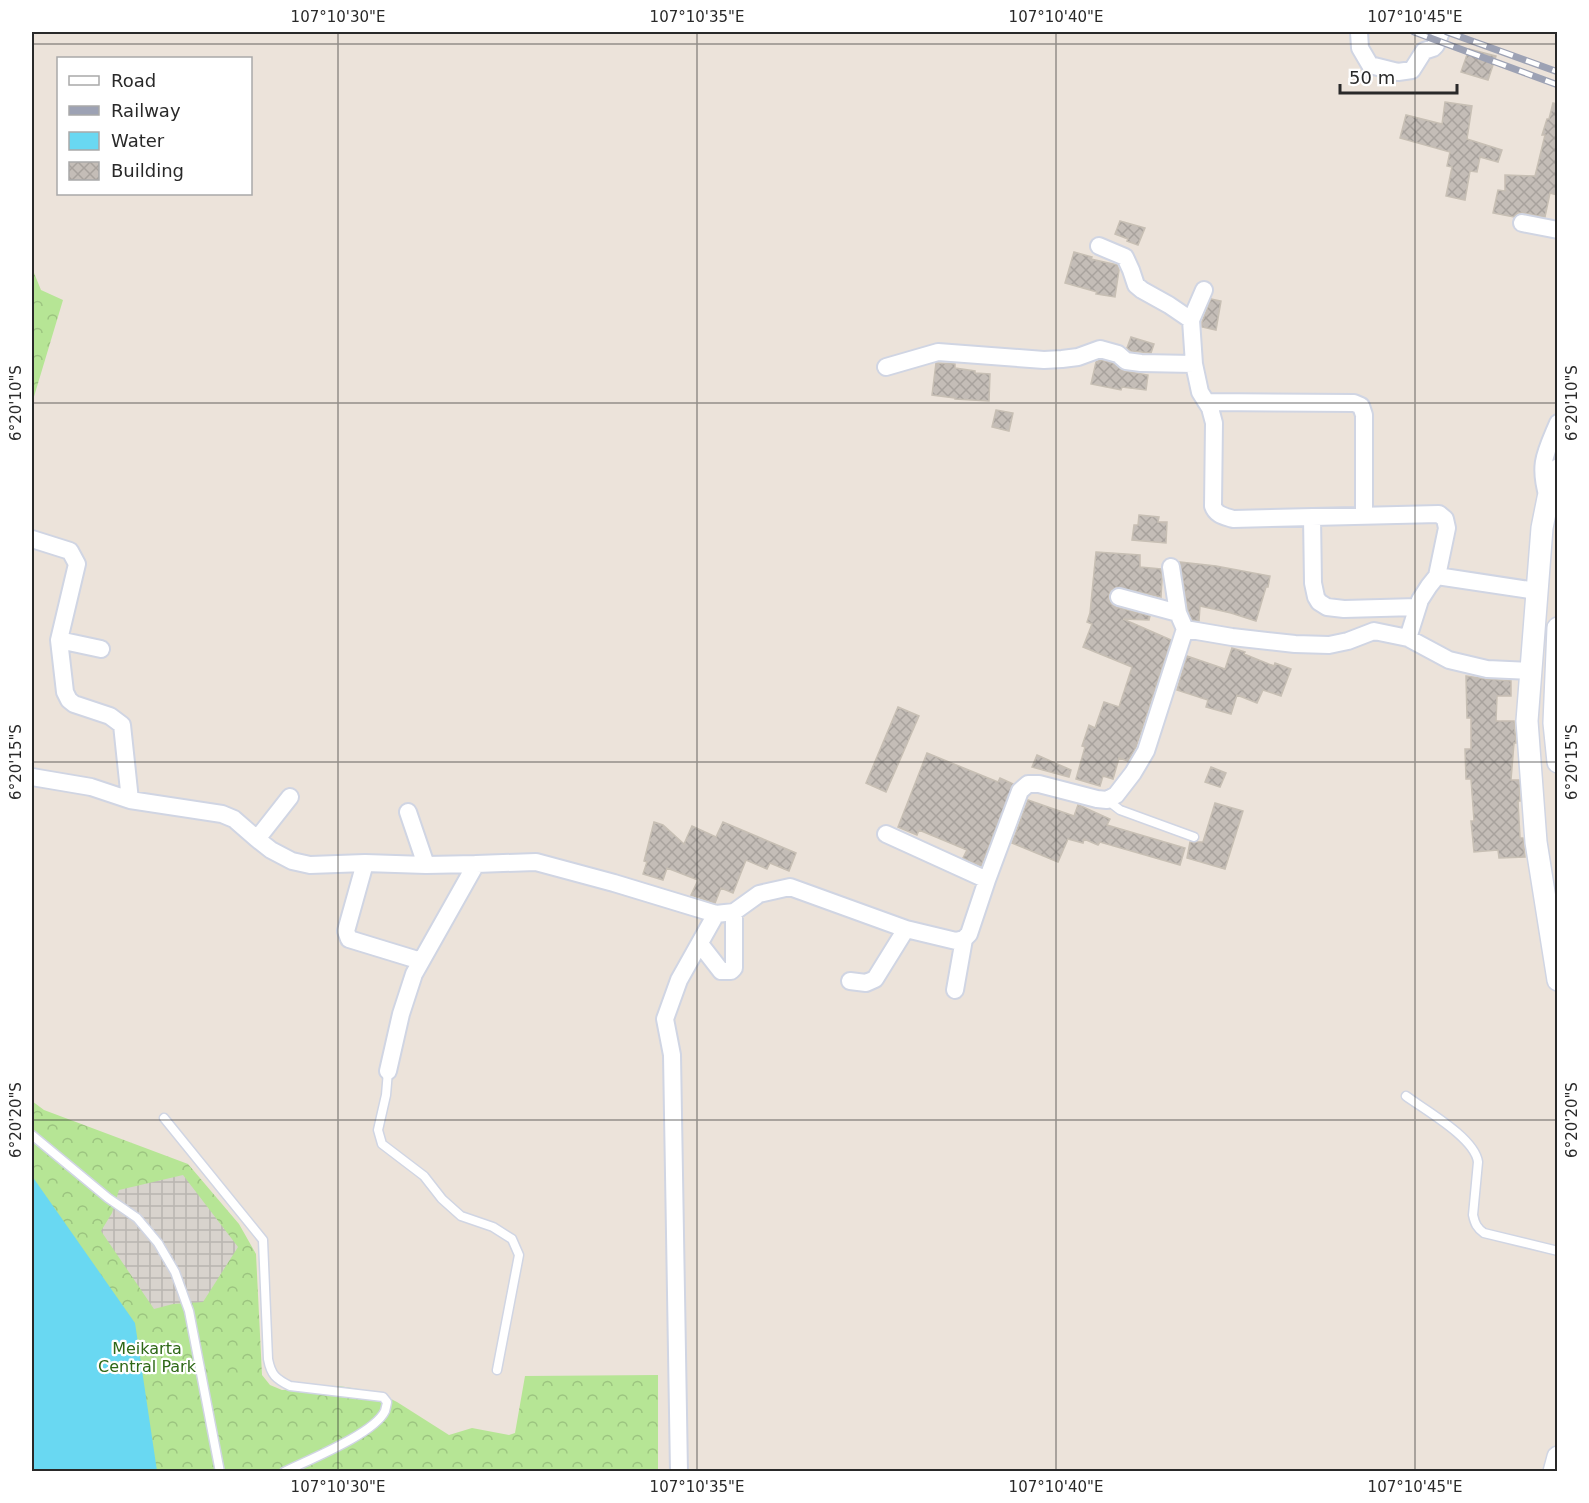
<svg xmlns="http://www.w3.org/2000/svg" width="1589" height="1503" font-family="'DejaVu Sans',sans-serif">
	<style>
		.forest { fill: url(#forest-crowns) }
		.plaza { fill: url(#plaza-grid) }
		.water { fill: #69d8f2 }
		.building { fill: url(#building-cross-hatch); stroke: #c7bfb4; stroke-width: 1.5 }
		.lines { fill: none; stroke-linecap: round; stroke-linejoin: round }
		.service-casing { stroke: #d0d5e3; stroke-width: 11 }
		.minor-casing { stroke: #d0d5e3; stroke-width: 20 }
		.tertiary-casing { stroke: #d0d5e3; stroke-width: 24 }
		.service { stroke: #fff; stroke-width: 8 }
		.minor { stroke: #fff; stroke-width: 16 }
		.tertiary { stroke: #fff; stroke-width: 21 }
		.rail-casing { stroke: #9da2b4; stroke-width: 7 }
		.rail { stroke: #fff; stroke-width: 4.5; stroke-dasharray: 14; stroke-linecap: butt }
		.ticks { fill: none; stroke: #292929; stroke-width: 1.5; stroke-opacity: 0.45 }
		.labels { text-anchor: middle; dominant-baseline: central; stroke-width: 4.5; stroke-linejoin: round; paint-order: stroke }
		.park-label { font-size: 16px; fill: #2e6817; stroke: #fff }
		.neatline { fill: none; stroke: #292929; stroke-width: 2 }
		.ticks-label { font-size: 15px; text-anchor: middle; fill: #292929 }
	</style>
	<defs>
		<pattern id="forest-crowns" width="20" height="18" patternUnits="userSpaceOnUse" patternTransform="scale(1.5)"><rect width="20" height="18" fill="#b6e595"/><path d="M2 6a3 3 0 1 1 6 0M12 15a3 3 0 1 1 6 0" fill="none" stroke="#9cc480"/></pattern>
		<pattern id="plaza-grid" width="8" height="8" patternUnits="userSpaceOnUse" patternTransform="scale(1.5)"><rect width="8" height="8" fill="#d8d3cd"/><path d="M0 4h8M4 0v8" fill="none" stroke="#b9b5b0"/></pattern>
		<pattern id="building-cross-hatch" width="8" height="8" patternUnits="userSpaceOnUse" patternTransform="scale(1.5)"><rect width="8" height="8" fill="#c4bdb7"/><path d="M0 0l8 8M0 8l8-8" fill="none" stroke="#a8a29d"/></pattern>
	</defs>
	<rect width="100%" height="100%" fill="#ece3da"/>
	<path class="forest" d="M32 268 41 290 63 300 33 400H32Z
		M32 1101 44 1110 188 1164 239 1224 256 1254 262 1375 270 1385 282 1390 339 1386 377 1392 397 1402 449 1435 472 1428 509 1435 515 1433 525 1376 658 1375V1471H32Z"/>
	<path class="plaza" d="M183 1175 238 1247 203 1302 173 1304 154 1309 101 1231 112 1213 119 1190Z"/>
	<path class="water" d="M32 1176 135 1323 157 1471H32Z"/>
	<path class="building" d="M1469 49 1496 56 1488 80 1461 72Z
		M1445 102 1472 106 1467 139 1502 150 1498 162 1480 157 1477 172 1470 171 1465 200 1446 196 1452 167 1447 166 1450 152 1400 138 1406 115 1442 124Z
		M1553 103 1557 104V195L1550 193 1545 217 1523 213H1518L1514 217 1493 213 1498 190 1505 191V175L1535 176 1545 135H1542L1547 119H1549Z
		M1120 221 1145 228 1138 245 1127 241 1128 239 1115 234Z
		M1074 252 1092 257 1091 259 1117 265 1119 270 1115 297 1096 294 1097 292 1065 283Z
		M1211 299 1221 301 1216 330 1202 327V322Z
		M1131 337 1154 344 1151 353 1131 351 1127 348Z
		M1100 360 1113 363 1124 371 1148 375 1146 390 1122 387 1121 390 1091 384 1096 362Z
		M936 363 955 364V368L975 371V373L990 374 989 401 955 399V398L932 395Z
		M996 410 1013 413 1009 431 992 427Z
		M1139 515 1159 517 1158 522H1167L1166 543 1132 540 1134 525H1138Z
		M1096 552 1140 555V567L1161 569 1162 579 1161 597 1117 587 1111 590 1109 594V599L1111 604 1116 607 1150 616 1149 620 1123 619 1171 640 1136 747 1128 761 1119 758 1113 779 1103 776 1100 786 1076 779 1085 747 1082 746 1089 725 1095 728 1104 702 1119 707 1132 667 1083 647 1092 624 1087 622 1090 613Z
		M1180 562 1216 566 1270 576 1268 587H1266L1256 621 1231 613 1200 606 1199 621 1192 620 1188 610Z
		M1232 648 1245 652 1244 654 1274 666 1275 663 1291 669 1281 696 1263 690 1257 703 1237 695 1231 714 1206 707 1208 700 1177 690 1187 656 1225 669Z
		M1466 676 1486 679 1511 681V696H1497L1496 721H1514L1516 743H1514L1511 780H1519L1520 801H1518L1520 838H1523L1525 857 1499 858 1498 850 1474 852 1471 821H1474L1471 779H1466L1465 749H1471V718H1467Z
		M898 707 919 716 886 792 866 783Z
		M927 753 998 782 1000 778 1013 784 981 866 963 858 967 850 919 830 917 835 898 827Z
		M1037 755 1071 770 1069 777 1032 767Z
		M1211 767 1226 773 1220 787 1205 782Z
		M1028 800 1074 816 1078 805 1081 806 1110 819 1107 825 1185 848 1180 865 1100 842 1098 845 1084 839 1083 843 1068 839 1058 862 1012 843Z
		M1215 803 1243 811 1225 869 1187 858 1190 842H1203Z
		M654 822 663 825 684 844 692 826 716 837 723 822 796 853 789 871 770 863 767 869 746 860 733 893 721 888 715 903 691 895 698 880 667 868 663 880 643 874 647 862 644 861Z"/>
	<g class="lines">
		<g class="service-casing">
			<path id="service" d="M1107 800 1120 810 1194 837
				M388 1071 386 1095 378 1130 382 1144 424 1176 442 1199 461 1216 493 1227 512 1239 519 1255 497 1370
				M1406 1096C1425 1110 1475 1138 1478 1162L1473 1215C1475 1224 1477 1228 1484 1233L1558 1251
				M164 1118 263 1240 268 1359C271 1375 276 1379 290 1386L383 1397 387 1402C387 1403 385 1411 385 1411 374 1434 308 1460 284 1472
				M32 1135 108 1198 137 1218 158 1243 175 1272 189 1311 220 1472"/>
		</g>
		<g class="minor-casing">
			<path id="minor" d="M1359 32 1360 48 1370 65 1398 72 1412 70 1424 51 1433 48 1436 45 1441 32
				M1522 223 1558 230
				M1099 246 1125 257 1131 270 1136 285 1142 290 1169 305 1191 320 1194 364 1200 392 1210 408 1214 423 1213 506C1216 515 1224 516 1233 519L1439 514 1445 519 1447 528 1437 576 1429 586 1420 600 1408 638
				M1191 320 1204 290
				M886 367 938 352 1044 360 1062 359 1078 357 1100 349 1118 354 1126 361 1141 363 1194 364
				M1206 402 1354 403 1361 406 1364 415V515
				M1548 498C1538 464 1545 454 1558 423
				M1312 517 1313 583 1316 597 1319 602 1327 607 1344 609 1417 607
				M32 539 70 551 77 564 59 640
				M1171 567 1178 613 1185 629
				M1437 576 1536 591
				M1119 597 1178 613
				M101 649 59 640 65 692 69 700 74 704 110 716 122 725 130 800
				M32 777 91 787 130 800 222 814 234 819 257 839
				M290 797 257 839 271 850 292 861 310 865 365 863 426 865 476 864
				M408 812 426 865
				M886 834 987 880
				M365 863 346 931 349 939 421 961
				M700 944 721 971H731L734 968V912
				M850 981 866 983 875 979 906 929
				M955 990 964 939
				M388 1071 401 1014 414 974 476 864 536 862 614 883 716 914 734 912 759 894 790 887 906 929 956 941 964 939 969 934 987 880 1020 791 1028 784H1039L1097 799 1107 800 1116 795 1133 773 1146 751 1185 629 1232 637 1295 644 1329 645 1348 641 1374 631 1408 638 1449 660 1487 669 1531 671
				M679 1472 672 1055 665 1019 679 980 716 914"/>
		</g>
		<g class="tertiary-casing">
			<path id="tertiary" d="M1558 470 1548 498 1542 528 1527 721 1536 842 1558 980
				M1558 628 1554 723 1558 762
				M1554 1472 1558 1457"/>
		</g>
		<use href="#service" class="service"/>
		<use href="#minor" class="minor"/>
		<use href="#tertiary" class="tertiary"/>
		<g class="rail-casing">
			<path id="rail" d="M1414 32 1558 85
				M1447 32 1558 72"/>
		</g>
		<use href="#rail" class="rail"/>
	</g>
	<path class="ticks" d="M338 32V1472M697 32V1472M1056 32V1472M1415 32V1472M32 44H1558M32 403H1558M32 762H1558M32 1120H1558"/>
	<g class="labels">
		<g class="park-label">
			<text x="147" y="1348">Meikarta<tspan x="147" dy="18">Central Park</tspan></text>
		</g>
	</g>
	<rect width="1589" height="1503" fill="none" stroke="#ffffff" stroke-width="66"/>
	<rect x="57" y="57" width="195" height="138" fill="#ffffff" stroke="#a9a9a9" stroke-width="1.5"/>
	<rect x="69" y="76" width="30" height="9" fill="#ffffff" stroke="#a9a9a9" stroke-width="1.5"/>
	<text x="111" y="87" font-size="18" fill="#292929">Road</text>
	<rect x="69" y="106" width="30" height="9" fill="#9da2b4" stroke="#a9a9a9" stroke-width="1.5"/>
	<text x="111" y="117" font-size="18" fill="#292929">Railway</text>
	<rect x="69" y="132" width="30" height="18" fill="#69d8f2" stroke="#a9a9a9" stroke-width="1.5"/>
	<text x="111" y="147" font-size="18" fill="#292929">Water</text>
	<rect x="69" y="162" width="30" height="18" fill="url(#building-cross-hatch)" stroke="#a9a9a9" stroke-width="1.5"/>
	<text x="111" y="177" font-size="18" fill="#292929">Building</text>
	<path d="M1340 84v9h117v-9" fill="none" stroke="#292929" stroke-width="3"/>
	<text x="1349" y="84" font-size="18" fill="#292929" stroke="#ffffff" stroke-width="4.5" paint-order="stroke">50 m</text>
	<rect x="33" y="33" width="1523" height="1437" class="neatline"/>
	<g class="ticks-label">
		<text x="338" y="22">107°10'30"E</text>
		<text x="697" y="22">107°10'35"E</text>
		<text x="1056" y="22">107°10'40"E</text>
		<text x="1415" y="22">107°10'45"E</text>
		<text transform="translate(16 403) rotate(-90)" y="5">6°20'10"S</text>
		<text transform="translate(1572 403) rotate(-90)" y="5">6°20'10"S</text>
		<text transform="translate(16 762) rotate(-90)" y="5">6°20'15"S</text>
		<text transform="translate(1572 762) rotate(-90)" y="5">6°20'15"S</text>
		<text transform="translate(16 1120) rotate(-90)" y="5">6°20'20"S</text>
		<text transform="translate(1572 1120) rotate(-90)" y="5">6°20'20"S</text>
		<text x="338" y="1492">107°10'30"E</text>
		<text x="697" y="1492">107°10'35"E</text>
		<text x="1056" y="1492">107°10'40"E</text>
		<text x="1415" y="1492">107°10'45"E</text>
	</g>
</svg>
